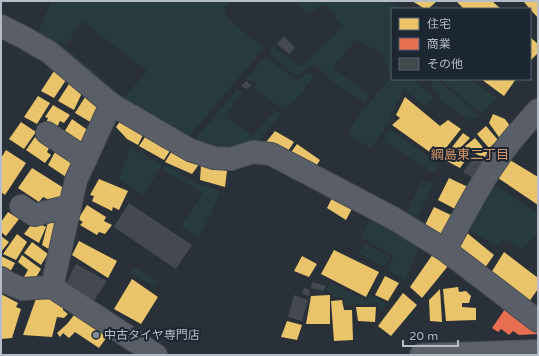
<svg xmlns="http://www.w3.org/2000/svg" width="539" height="356" font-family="'Varela Round','Noto Sans JP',sans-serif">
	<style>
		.green { fill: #273a3e }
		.homes { fill: #e9c46a }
		.shops { fill: #e76f51 }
		.building { fill: #444950 }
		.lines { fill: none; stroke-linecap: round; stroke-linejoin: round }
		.minor-casing { stroke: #484c53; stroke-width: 24 }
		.major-casing { stroke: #484c55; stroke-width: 24 }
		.minor { stroke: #5a5e66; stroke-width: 22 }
		.major { stroke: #5c6168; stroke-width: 22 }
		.poi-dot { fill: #848b96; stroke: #1d2633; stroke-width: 1.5 }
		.labels { text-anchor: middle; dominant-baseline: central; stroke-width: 4; stroke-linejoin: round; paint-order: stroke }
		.poi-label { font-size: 12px; fill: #b4bcc9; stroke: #1d2633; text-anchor: start }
		.neighbourhood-label { font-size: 13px; fill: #d59563; stroke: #1d2633 }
	</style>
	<rect width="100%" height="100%" fill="#2a3038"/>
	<path class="green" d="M51 1H232L224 8 229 20 264 48 185 141 122 100 147 71 82 21 67 44 43 39 37 34Z
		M295 1H390L402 9H392V79H413L433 97 427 107 404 90 395 105 390 120 371 149 348 134 359 115 391 77 381 53 356 40 332 68 370 95 365 103 336 85 315 64 296 76 269 53 273 46 300 67 343 27 325 4 307 15Z
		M48 45 65 46 120 95 118 97Z
		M265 56 297 80 309 72 314 76 297 99 283 109 254 89 257 83 246 79Z
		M435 79H437L480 116 468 120 440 100 438 94 430 87Z
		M440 79H470L497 98 482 114Z
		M237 89 242 93 225 116 252 136 275 110 281 114 256 146 230 154 193 142Z
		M390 129 439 164 434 174 383 141Z
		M131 147 162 165 143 196 119 179Z
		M166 166 198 184 221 191 199 238 181 226 203 193 163 171Z
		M422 180 433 184 416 220 406 214Z
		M490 181 538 214V232L523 249 502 240 497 246 464 226Z
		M377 219 420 244 405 281 387 270 394 256 361 237 368 222Z
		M365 244 390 257 384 267 359 253Z
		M135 266 158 282 154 287 130 273Z
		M330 283 366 301 370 294 386 304 383 310H378V303L356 304 346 307 344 298 334 297 333 293 326 290Z"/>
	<path class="homes" d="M412 1H437L428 9H425Z
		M456 1H492L501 9H464Z
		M523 1H538V18Z
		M530 37 538 44V53L530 61Z
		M54 71 66 80 54 98 41 91Z
		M481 79H516L504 96Z
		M69 84 82 93 74 110 58 101Z
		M38 96 50 103 37 124 24 117Z
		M85 97 102 108 92 123 75 113Z
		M405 97 440 126 448 120 461 129 438 158 392 125 400 118 396 115Z
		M53 105 70 115 64 123 60 121 56 129 46 123 48 118 45 117Z
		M493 114 505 119 513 130 489 161 464 147 475 138 486 151 501 140 489 123Z
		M123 117 145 131 138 145 127 139 116 127Z
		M72 119 89 131 81 144 63 134Z
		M21 122 36 132 24 149 9 139Z
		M486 126 498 140 489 148 477 134Z
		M275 131 294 142 286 154 263 146Z
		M463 133 470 138 460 148 470 154 460 168 443 159Z
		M147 134 171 149 164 160 139 146Z
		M35 137 49 148 47 152 51 155 45 163 26 150Z
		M297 144 320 160 315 168 289 155Z
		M173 149 200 163 192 174 165 162Z
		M6 150 26 163 5 195 1 192V158Z
		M55 152 74 165 69 179 48 165Z
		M510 160 538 177V205L498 178Z
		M201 165 227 171 225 187 200 180Z
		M32 168 67 190 58 204 43 197 39 202 18 188Z
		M449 178 468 187 455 209 438 200Z
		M99 179 128 191 119 210 113 207 112 211 92 201 94 196 90 195Z
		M334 194 354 205 346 220 327 208Z
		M87 205 106 217 104 221 112 225 105 234 99 232 97 235 80 225 83 222 78 219Z
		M434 207 453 216 442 237 424 227Z
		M8 212 19 219 6 236 1 232V222Z
		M34 221 46 227 39 243 24 234Z
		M48 222 58 224 52 251 42 245Z
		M467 233 494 255 482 272 453 250Z
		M17 234 27 242 16 260 3 254Z
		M1 236 9 242 1 252Z
		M79 241 117 261 108 278 72 255Z
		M32 242 48 254 41 265 24 253Z
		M334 250 379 272 366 297 321 274Z
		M504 252 538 278V289L528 303 489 276Z
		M433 254 448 266 422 298 410 287Z
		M22 255 41 269 33 282 24 277 28 270 18 262Z
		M1 256 15 263 9 274 1 270Z
		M302 256 317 264 309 277 294 271Z
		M385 276 399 283 388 301 375 295Z
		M132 279 158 297 141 324 114 309Z
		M458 287 459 292 466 291 471 296 469 303H462V307L476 308V320L446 321 443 289Z
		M440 289 442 322 430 321 429 300Z
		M38 293 63 301V310L68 314 64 318 57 317 52 337 23 335Z
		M403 293 417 305 391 336 378 326Z
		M1 294 18 303 16 307 21 309 12 338 1 339Z
		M330 295V324H306L311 296Z
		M342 300 344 310H352L353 340 334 341 331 301Z
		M356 307H376L375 322 358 321Z
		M78 310 109 334 99 348 75 332 69 338 63 333 60 337 57 333 67 324Z
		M287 321 302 325 297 340 281 337Z"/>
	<path class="shops" d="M507 306 538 330V334L519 335 513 331 509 335 501 329 498 332 492 328Z"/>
	<path class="building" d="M284 36 295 48 289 54 277 44Z
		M246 81 251 85 247 89 241 86Z
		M475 156 486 162 475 179 463 172Z
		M129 203 192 245 176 269 114 227Z
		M76 264 107 281 93 302 65 285Z
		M312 282 326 286 323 291 311 288Z
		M304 288 310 290 309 296 302 294Z
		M294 295 308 300 302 321 288 317Z"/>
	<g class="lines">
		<g class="minor-casing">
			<path id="minor" d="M1 26 23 37 49 52 111 104 190 150 214 158 231 159 253 152 271 154 393 218 445 250 538 321
				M111 104 76 180 52 287 156 355
				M47 133 86 159
				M21 206 34 215 70 206
				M445 250C462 220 477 188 497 160 509 142 524 126 538 110
				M1 278 8 283 22 289 52 287"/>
		</g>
		<g class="major-casing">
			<path id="major" d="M421 355 538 351"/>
		</g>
		<use href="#minor" class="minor"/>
		<use href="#major" class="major"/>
	</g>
	<circle class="poi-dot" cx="96" cy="335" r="4"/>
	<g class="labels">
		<g class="poi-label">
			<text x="104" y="335">中古タイヤ専門店</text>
		</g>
		<g class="neighbourhood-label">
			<text x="470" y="155">綱島東二丁目</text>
		</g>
	</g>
	<rect width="539" height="356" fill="none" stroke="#b4bcc9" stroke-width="4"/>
	<rect x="391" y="8" width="140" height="72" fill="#1d2633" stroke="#59626f"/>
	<rect x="399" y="18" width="20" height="12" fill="#e9c46a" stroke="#59626f"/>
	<text x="427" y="28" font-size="12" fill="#b4bcc9">住宅</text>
	<rect x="399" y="38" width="20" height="12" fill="#e76f51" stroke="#59626f"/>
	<text x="427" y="48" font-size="12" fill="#b4bcc9">商業</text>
	<rect x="399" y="58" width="20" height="12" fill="#444950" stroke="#59626f"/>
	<text x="427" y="68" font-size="12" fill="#b4bcc9">その他</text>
	<path d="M403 340v6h55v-6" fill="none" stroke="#b4bcc9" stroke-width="2"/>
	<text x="409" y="340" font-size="12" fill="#b4bcc9" stroke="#1d2633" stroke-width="3" paint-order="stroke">20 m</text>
</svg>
